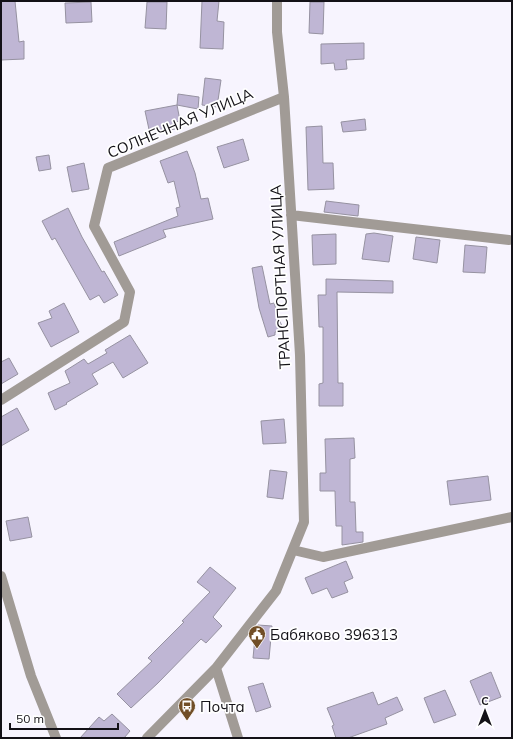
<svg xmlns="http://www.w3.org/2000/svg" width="513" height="739" font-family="Mulish,sans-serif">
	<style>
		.building { fill: #bfb6d4; stroke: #9692a1 }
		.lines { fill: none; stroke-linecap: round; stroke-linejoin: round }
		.minor { stroke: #a19b96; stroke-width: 10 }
		.labels { text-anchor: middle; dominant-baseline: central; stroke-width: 3.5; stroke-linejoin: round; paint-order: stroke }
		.street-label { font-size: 15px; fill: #131117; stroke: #fff }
		.poi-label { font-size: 15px; fill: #131117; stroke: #fff; text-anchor: start }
	</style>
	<rect width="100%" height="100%" fill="#f7f4fe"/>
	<path class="building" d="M1 1H15L19 42 24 41V59L1 60Z
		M202 1H219L217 21 224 22 223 49 200 48Z
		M91 2 92 22 66 23 65 3Z
		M147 2H167L166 29 145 28Z
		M310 2H324L323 34 309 33Z
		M364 43V59L346 60 347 69 335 70 334 63 321 64V44Z
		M205 78 221 80 217 107 202 105Z
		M178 94 199 97 198 109 177 105Z
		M177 105 180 121 174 122 175 129 150 134 145 111Z
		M365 119 366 130 343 132 341 122Z
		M322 126 323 163H333L334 189 308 190 306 127Z
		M243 139 249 160 224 168 217 147Z
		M187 151 195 173 201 199 208 198 213 219 163 230 166 237 119 256 114 242 178 216 176 208 180 207 174 181 168 183 160 161Z
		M49 155 51 169 39 171 36 157Z
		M84 163 89 189 72 192 67 167Z
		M326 201 359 205 358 216 324 212Z
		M68 208 82 237 102 272 104 271 118 295 104 303 99 295 90 300 55 238 52 240 42 221Z
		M374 233 393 236 389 262 362 259 366 234Z
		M336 234V264L313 265 312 235Z
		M416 237 440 240 437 263 413 259Z
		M465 245 487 247 485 273 463 272Z
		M262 266 270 304 274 303 283 330 275 332V335L268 337 259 308 252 268Z
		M326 279 393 281V293L337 292 338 383H343V406H319V384L323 383V327H319L318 295H326Z
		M64 303 79 332 51 347 38 323 52 318 49 311Z
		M130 335 148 363 123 378 113 362 92 374 98 384 66 403 67 404 55 410 48 393 70 383 65 371 84 359 88 364 107 353 105 350Z
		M9 358 18 374 1 384V362Z
		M17 408 29 430 1 446V417Z
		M284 419 286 443 263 444 261 421Z
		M354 438 355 458 350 459V502H355L356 532H363V542L342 545V526H336L335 491H320V473H326L325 439Z
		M270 470 287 472 283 499 267 497Z
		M488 476 491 500 450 505 447 481Z
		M28 517 32 537 10 541 6 521Z
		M346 561 353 578 344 582 348 592 332 598 327 588 312 594 305 578Z
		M210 567 236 588 213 617 222 626 206 643 201 639 158 683 131 708 117 694 152 661 148 658 184 622 182 621 210 592 197 582Z
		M258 625 272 626 269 659 253 658 256 627Z
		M491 672 501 697 480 705 470 681Z
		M263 683 271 707 256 712 248 687Z
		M445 690 456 715 434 723 424 698Z
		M373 692 378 705 397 697 403 710 385 718 387 724 348 738H336L332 726 334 725 327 708Z
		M112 714 130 731 124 738H80L99 717 104 721Z"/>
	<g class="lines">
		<path class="minor" d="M291 215 509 240
			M1 400 124 322 130 292 94 226 108 168 284 97
			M293 550 323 557 512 517
			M1 576 31 676 56 738
			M216 668 238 738
			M147 738 216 668 276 591 304 522 300 355 284 97 277 32V1"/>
	</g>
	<defs>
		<g id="civic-pin" transform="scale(0.9)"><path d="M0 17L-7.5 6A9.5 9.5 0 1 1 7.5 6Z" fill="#714e27" stroke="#fff"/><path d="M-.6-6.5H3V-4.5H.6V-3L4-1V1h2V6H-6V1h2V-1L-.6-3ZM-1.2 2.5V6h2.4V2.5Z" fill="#fff"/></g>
		<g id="bus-pin" transform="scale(0.9)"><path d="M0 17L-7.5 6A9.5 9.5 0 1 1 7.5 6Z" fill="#714e27" stroke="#fff"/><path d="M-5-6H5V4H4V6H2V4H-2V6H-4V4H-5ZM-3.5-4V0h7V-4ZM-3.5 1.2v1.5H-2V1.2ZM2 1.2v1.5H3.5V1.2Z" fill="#fff"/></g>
	</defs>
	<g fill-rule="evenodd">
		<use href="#civic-pin" x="257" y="634"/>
		<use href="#bus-pin" x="187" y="706"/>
	</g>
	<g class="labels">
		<g class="street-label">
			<text transform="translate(180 123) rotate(-23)">СОЛНЕЧНАЯ УЛИЦА</text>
			<text transform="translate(280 277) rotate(-93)">ТРАНСПОРТНАЯ УЛИЦА</text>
		</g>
		<g class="poi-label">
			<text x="270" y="634">Бабяково 396313</text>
			<text x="200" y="706">Почта</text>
		</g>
	</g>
	<rect width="513" height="739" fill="none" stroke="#131117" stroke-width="4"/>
	<g transform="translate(485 711)" stroke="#ffffff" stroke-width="3" paint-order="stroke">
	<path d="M0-3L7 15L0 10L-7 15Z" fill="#131117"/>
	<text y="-6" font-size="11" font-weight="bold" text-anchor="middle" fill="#131117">С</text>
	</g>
	<path d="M10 723v6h108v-6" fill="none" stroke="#131117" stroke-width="2"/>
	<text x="16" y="723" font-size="12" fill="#131117" stroke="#ffffff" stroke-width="3" paint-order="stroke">50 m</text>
</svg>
